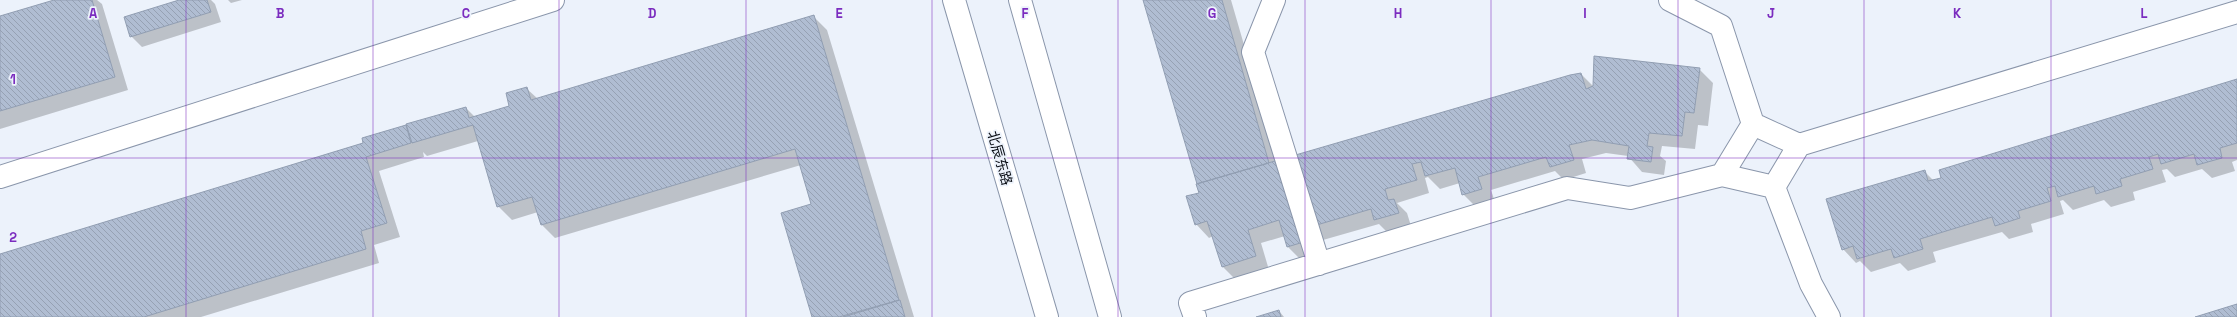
<svg xmlns="http://www.w3.org/2000/svg" width="2237" height="317" font-family="'Space Grotesk','Noto Sans SC',sans-serif">
	<style>
		.shadow { fill: #0003 }
		.building { fill: url(#building-back-hatch); stroke: #919eb2 }
		.lines { fill: none; stroke-linecap: round; stroke-linejoin: round }
		.minor-casing { stroke: #8a96ab; stroke-width: 24 }
		.minor { stroke: #fff; stroke-width: 22 }
		.grid { fill: none; stroke: #7b2cbf; stroke-width: 1; stroke-opacity: 0.55 }
		.labels { text-anchor: middle; dominant-baseline: central; stroke-width: 3.5; stroke-linejoin: round; paint-order: stroke }
		.street-label { font-size: 14px; fill: #090d14; stroke: #ecf2fb }
		.grid-label { font-size: 13px; text-anchor: middle; font-weight: bold; fill: #7b2cbf; stroke: #ecf2fb; stroke-width: 3.5; stroke-linejoin: round; paint-order: stroke }
	</style>
	<defs>
		<pattern id="building-back-hatch" width="6" height="6" patternUnits="userSpaceOnUse"><rect width="6" height="6" fill="#b0bdd2"/><path d="M-1 5l2 2M0 0l6 6M5-1l2 2" fill="none" stroke="#96a1b3"/></pattern>
	</defs>
	<rect width="100%" height="100%" fill="#ecf2fb"/>
	<path class="shadow" d="M57 0H97L102 4 128 90 0 129V17Z
		M183 0H211L215 4 221 22 142 47 131 36Z
		M228 0H242L231 3Z
		M1144 0H1231L1278 162 1581 74 1594 87 1699 69 1713 83 1708 126 1698 125 1695 149 1662 146 1660 156 1666 161 1664 175 1642 172 1628 156 1606 153 1582 159 1586 173 1564 180 1555 171 1491 190 1495 202 1477 208 1463 194 1460 183 1440 189 1428 177 1425 178 1429 193 1397 203 1407 213 1411 226 1388 233 1379 224 1316 242 1319 255 1301 260 1288 247 1285 236 1261 243 1269 270 1236 280 1222 266 1213 236 1209 238 1196 224 1200 193Z
		M814 17 827 30 914 317H813V205L801 165 555 238 542 225 538 212 512 220 498 206 478 141 427 156 423 152 424 157 379 171 400 237 374 245 379 263 201 317H0V255L364 143 405 126 409 130 466 108 475 117 511 107 526 88 538 99Z
		M2237 81V160L2232 162 2235 171 2212 178 2202 169 2175 177 2167 169 2162 170 2166 182 2133 192 2135 200 2111 207 2104 200 2073 210 2063 200 2060 201 2064 214 2031 224 2033 232 2009 239 2002 232 1933 252 1936 262 1908 271 1900 263 1871 272 1860 261 1856 263 1843 249 1924 171 1934 181Z
		M1279 311 1284 317H1260Z"/>
	<path class="building" d="M54 0H92L115 77 0 111V16Z
		M179 0H207L211 12 130 37 124 17Z
		M1143 0H1222L1269 163 1197 184Z
		M814 15 899 300 839 317H812L781 213 811 204 795 149 541 225 532 197 497 207 473 125 412 143 406 124 466 107 469 118 509 106 506 93 527 87 531 100Z
		M1594 56 1700 68 1694 113 1685 112 1682 136 1649 133 1647 146 1653 147 1651 162 1627 159 1629 146 1592 140 1569 145 1574 160 1550 167 1546 157 1478 177 1482 189 1462 195 1455 168 1425 176 1421 162 1412 164 1417 180 1385 189 1388 200 1394 199 1399 213 1374 220 1371 209 1303 229 1307 241 1287 247 1279 220 1248 230 1256 256 1222 267 1207 221 1195 225 1186 196 1199 193 1196 184 1570 75 1581 73 1586 89 1593 86Z
		M2237 79V143L2220 148 2222 158 2197 165 2194 154 2161 164 2158 154 2149 157 2153 169 2120 179 2122 186 2096 194 2094 186 2058 197 2055 186 2047 188 2051 201 2018 211 2020 218 1995 226 1992 217 1920 239 1923 249 1894 258 1891 249 1857 259 1853 246 1842 250 1826 199 1925 170 1928 181 1941 178 1939 170Z
		M406 125 411 143 366 157 387 223 361 231 366 249 144 317H0V254L363 143 362 138Z
		M900 300 905 317H843Z
		M2237 304V317H2195Z
		M1279 310 1281 317H1256Z"/>
	<g class="lines">
		<g class="minor-casing">
			<path id="minor" d="M954 0 1047 317
				M1020 0 1110 317
				M1274 0 1253 52 1319 264
				M1670 0 1721 26 1753 124 1799 145 1774 187 1811 284 1829 317
				M1799 145 2237 12
				M1722 175 1753 124
				M0 177 553 0
				M1195 317 1190 303 1567 188 1630 198 1722 175 1774 187"/>
		</g>
		<use href="#minor" class="minor"/>
	</g>
	<path class="grid" d="M186 0V317M373 0V317M559 0V317M746 0V317M932 0V317M1118 0V317M1305 0V317M1491 0V317M1678 0V317M1864 0V317M2051 0V317M0 158H2237"/>
	<g class="labels">
		<g class="street-label">
			<text transform="translate(1000 158) rotate(74)">北辰东路</text>
		</g>
	</g>
	<g class="grid-label">
		<text x="93" y="18">A</text>
		<text x="280" y="18">B</text>
		<text x="466" y="18">C</text>
		<text x="652" y="18">D</text>
		<text x="839" y="18">E</text>
		<text x="1025" y="18">F</text>
		<text x="1212" y="18">G</text>
		<text x="1398" y="18">H</text>
		<text x="1585" y="18">I</text>
		<text x="1771" y="18">J</text>
		<text x="1957" y="18">K</text>
		<text x="2144" y="18">L</text>
		<text x="13" y="84">1</text>
		<text x="13" y="242">2</text>
	</g>
</svg>
